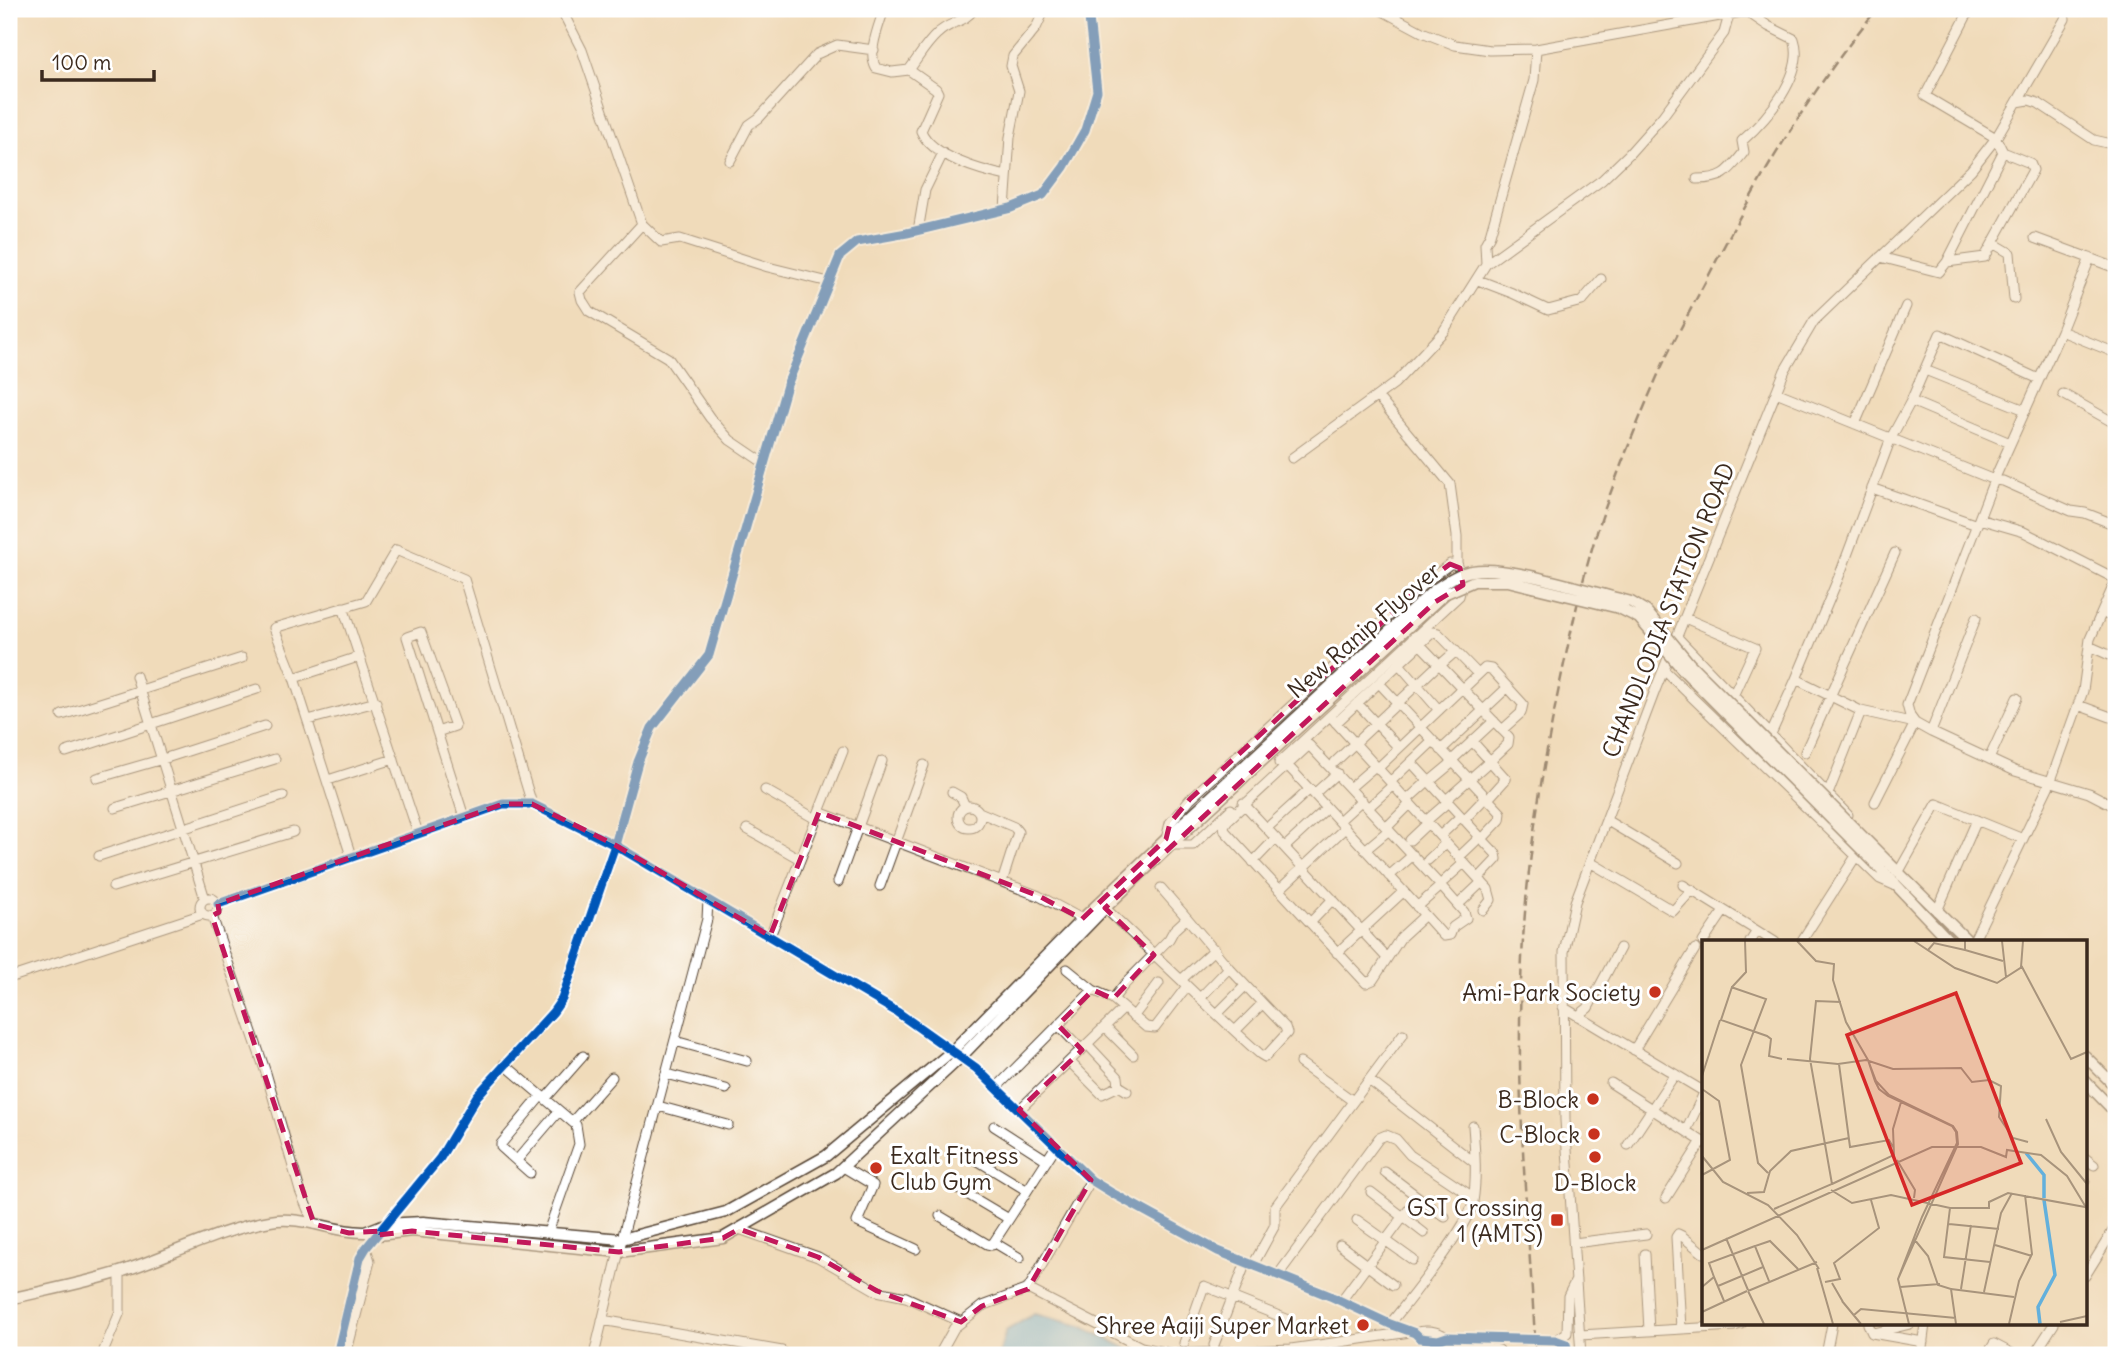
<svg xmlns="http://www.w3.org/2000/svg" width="2125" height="1364" font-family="Delius,sans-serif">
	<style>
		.water { fill: #63b0dc; stroke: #4f6d7d; stroke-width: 2 }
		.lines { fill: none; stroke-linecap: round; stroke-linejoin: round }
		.minor-tunnel { stroke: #ccb89b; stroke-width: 9; stroke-dasharray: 9 4.5; stroke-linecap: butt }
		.minor-casing { stroke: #564535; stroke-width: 11 }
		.major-casing { stroke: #564535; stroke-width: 13 }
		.minor { stroke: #fff; stroke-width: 9 }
		.major { stroke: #fff; stroke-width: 10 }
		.rail { stroke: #3b2a1e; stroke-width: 2.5; stroke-dasharray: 10 5; stroke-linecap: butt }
		.major-bridge-casing { stroke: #564535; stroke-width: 13; stroke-linecap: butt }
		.major-bridge { stroke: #fff; stroke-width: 10 }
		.cycleway-casing { stroke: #fff; stroke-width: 13 }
		.cycleway { stroke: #0057b8; stroke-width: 9 }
		.marked { fill: none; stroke: #c2185b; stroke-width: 5; stroke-dasharray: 14 9; stroke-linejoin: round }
		.poi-dot { fill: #c8321e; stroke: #fff; stroke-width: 2.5 }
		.labels { text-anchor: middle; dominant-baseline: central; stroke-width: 6; stroke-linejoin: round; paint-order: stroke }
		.street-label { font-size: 23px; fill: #3b2a1e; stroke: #fff }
		.poi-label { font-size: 23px; fill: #3b2a1e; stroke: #fff; text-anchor: end }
		.inset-river { fill: none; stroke: #63b0dc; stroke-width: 3.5 }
		.inset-road { fill: none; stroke: #a8947c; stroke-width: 2 }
		.view { fill: #d62828; fill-opacity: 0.15; stroke: #d62828; stroke-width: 3.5 }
		.inset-edge { fill: none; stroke: #3b2a1e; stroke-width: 3.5 }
	</style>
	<rect width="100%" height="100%" fill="#fff"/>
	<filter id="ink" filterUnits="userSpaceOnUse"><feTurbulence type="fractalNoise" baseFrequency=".0143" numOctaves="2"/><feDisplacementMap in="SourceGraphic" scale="14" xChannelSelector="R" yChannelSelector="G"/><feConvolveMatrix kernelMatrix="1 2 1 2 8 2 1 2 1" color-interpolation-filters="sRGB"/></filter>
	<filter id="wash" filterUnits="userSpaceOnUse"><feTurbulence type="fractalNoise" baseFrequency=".00686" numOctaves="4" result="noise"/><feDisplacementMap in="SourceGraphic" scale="28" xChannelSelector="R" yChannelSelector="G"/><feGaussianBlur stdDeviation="1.57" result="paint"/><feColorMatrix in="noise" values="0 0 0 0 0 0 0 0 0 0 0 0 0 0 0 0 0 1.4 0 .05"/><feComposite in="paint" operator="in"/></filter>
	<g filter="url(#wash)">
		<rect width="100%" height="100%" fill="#f0dbba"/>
		<path class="water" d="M1034 1314 1081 1326 1141 1355H999L1006 1331Z"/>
	</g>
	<g filter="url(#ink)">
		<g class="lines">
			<path class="minor-tunnel" d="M1525 1340H1555"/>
			<g class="minor-casing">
				<path id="minor" d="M561 9 582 50 642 224 661 242 680 239 768 267 829 282
					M884 9C879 26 867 52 876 68L892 72 909 70C918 58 926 44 937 34 950 21 963 24 974 9
					M1379 9 1422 32 1455 45 1490 50 1536 49 1759 9
					M1970 9 1925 96 1996 138
					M909 70 936 89 938 93 921 131C932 157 982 171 1007 176
					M2017 102 2065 19
					M730 161 749 125 759 118 817 54 837 45 874 50
					M1697 179C1724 179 1728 172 1744 152L1742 141C1767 119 1806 74 1794 39L1768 26 1746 11
					M1005 209 1010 137 1019 91 1011 66 1013 56 1036 28 1042 15 1041 9
					M642 224 580 292 582 300 589 311 668 358 710 418 730 440 764 463
					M918 231 925 190 943 153
					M2035 238 2116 268
					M1993 243 2010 253 2014 299
					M1880 257 1939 272 1947 262 2003 152 1996 138
					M1947 262 1985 257 2033 170 2030 163 2003 152
					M1486 264 1485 244 1490 235 1534 80 1536 49
					M1478 280 1512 293 1548 310 1582 301 1601 279
					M2061 331 2090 258
					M2116 353 2061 331 1994 480 1907 705 1910 716 1915 723 1931 732 2015 771 2089 793 2116 807
					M1925 370 2025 410
					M1776 392 1994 480 2003 481 2071 511 2085 513 2116 525
					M2063 394 2116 424
					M1911 401 2010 443
					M1855 424 1906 306
					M1292 458 1395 383 1443 332 1486 264 1602 180 1629 154 1662 117 1724 33 1729 15
					M1872 488 1977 525
					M1979 519 2024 532 2116 579
					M343 607 418 833
					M2102 612 2116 619
					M1685 618 1755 648 1732 698
					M1413 637 1509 737 1508 744 1490 761 1506 779 1488 799
					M1677 637 1848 815
					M2089 646 2116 658
					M1399 664 1439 710
					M1440 665 1456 651
					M1664 670 1880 879 1896 886
					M136 676 205 899
					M294 678 358 657
					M1379 683 1501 813 1500 820 1482 839 1496 854 1497 859 1479 878
					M1463 689 1485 668 1491 669 1523 704 1521 713 1502 730
					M1357 703 1399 748
					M2078 705 2116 719
					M62 715 242 658
					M1330 716 1488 889 1491 900 1483 910
					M308 720 376 702
					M1336 723 1433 632 1438 633 1478 674
					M437 732 455 726 421 632 407 637 464 817
					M1931 732 1976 618
					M1771 734 1796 679
					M1441 750 1508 687
					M66 752 257 689
					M1805 752 1895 553
					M1989 759 2017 698
					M1451 761 1494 721
					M1335 762 1439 664
					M1411 762 1482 839
					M1279 763 1459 596 1463 581 1457 563V536L1450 484 1377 396
					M1285 763 1287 765C1339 821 1391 877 1442 934L1444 936 1450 935 1453 927 1466 918 1464 912 1441 886 1309 745 1307 747 1227 821 1224 826 1225 831 1366 983 1373 980 1401 937 1425 915
					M1378 768 1462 688
					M97 778 163 759 265 726
					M328 780 394 759
					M1390 782 1433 741
					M1429 782 1453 762
					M1353 785 1375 766
					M765 790 816 819
					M952 792 961 797 965 806
					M1314 794 1337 773
					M1828 794 1861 711
					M1407 800 1428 781
					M1446 800 1490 761 1472 741
					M1875 802 1915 723 1861 711 1796 679 1840 574 1891 438 1911 401 1940 334 2039 379
					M1243 803 1387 958
					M1371 805 1393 785
					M958 817a11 11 0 1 1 22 0a11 11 0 1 1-22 0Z
					M115 808 275 759
					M819 812 1039 896 1082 919
					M979 812 1014 827 1018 832 1002 882
					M1464 820 1486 797
					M1606 820 1678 863
					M1339 821 1362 800
					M1426 821 1448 802
					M1389 825 1410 804
					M1267 828 1310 789
					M747 829 800 859
					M1440 836 1461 816
					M1166 839 1170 823 1190 799 1426 582 1450 564 1457 563
					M1410 840 1428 823
					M1173 845H1193L1231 809
					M1285 847 1327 808
					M1365 850 1389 830
					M99 856 283 796
					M351 856 294 678 274 628 366 601 396 550 464 579 532 804
					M1459 857 1480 837
					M1428 860 1446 843
					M1253 862 1276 838
					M1590 862 1673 911 1692 890
					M1898 873 1937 804 2023 839
					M1389 876 1413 855
					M1444 881 1464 863
					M838 882 882 761
					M1683 885 1775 942
					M880 886 924 765
					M113 887 293 832
					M1161 888 1187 918 1174 930 1169 939 1124 985 1113 999 1146 1027 1155 1028 1187 986
					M1279 890 1345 828
					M200 907a9 9 0 1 1 18 0a9 9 0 1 1-18 0Z
					M1462 901 1482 882
					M218 904 503 804H532L615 845 897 1012 976 1068 1091 1180 1112 1193 1218 1251 1330 1296 1390 1324 1415 1333 1420 1338 1438 1340 1447 1337 1525 1340
					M1417 907 1441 886
					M1105 908 1181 980C1207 1005 1233 1030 1260 1054L1265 1057 1267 1055 1287 1033 1285 1027 1229 968 1200 998
					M1937 911 1977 820
					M212 916 266 1073 300 1191 314 1224
					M1187 918 1229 968
					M1310 923 1333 899
					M770 936 843 751
					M1703 942 1724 911
					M1750 942 1757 931
					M1801 942 1856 856
					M1973 942 2050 783 2083 691 2090 639 2116 580
					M1337 953 1403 892
					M1067 969 1093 990 1113 999
					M9 978 203 914
					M1181 980 1215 949
					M1563 1007 1703 1091
					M1217 1014 1245 986
					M1578 1016 1588 1008 1620 948
					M1133 1017 1159 983
					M1058 1025 1082 1050
					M1105 1027 1133 1055
					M1235 1031 1262 1004
					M675 1041 747 1061
					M1088 1045 1118 1077 1119 1086
					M1634 1050 1695 949
					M1070 1062 1102 1094 1119 1086 1127 1091
					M1300 1063 1353 1101
					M504 1064 576 1125 579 1144 548 1232
					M666 1074 726 1089
					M1369 1080 1475 1163
					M1611 1083 1703 1142
					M996 1088 1093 990
					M545 1099 583 1056
					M658 1106 728 1125
					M1019 1110 1123 1009
					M572 1122 612 1077
					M994 1126 1047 1160
					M1686 1131 1703 1095
					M1628 1145 1675 1074
					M2085 1158 2094 1165
					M975 1159 1026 1190
					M517 1160 559 1111
					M843 1167 873 1185 857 1222 916 1249
					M530 1173 501 1147V1144L541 1096
					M2085 1179V1180
					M957 1188 1009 1219 1056 1146
					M1371 1192 1424 1233
					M1418 1197 1445 1217
					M1666 1198 1702 1141
					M940 1216 987 1244 992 1245 1009 1219
					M1357 1220 1413 1260
					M739 1229 818 1257 877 1291 906 1297 961 1322
					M995 1243 1020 1258
					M1574 1243 1646 1234
					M1340 1245 1393 1285
					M1645 1254 1649 1331
					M1253 1265 1275 1225V1207L1403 1034
					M1278 1275 1379 1138 1386 1135 1396 1139 1410 1155 1473 1197
					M2085 1276 2116 1226
					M1028 1289 1141 1347 1174 1354 1291 1349 1410 1332
					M1341 1301 1418 1197 1385 1172
					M602 1320 782 1351 785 1355
					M1390 1324C1407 1303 1470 1224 1473 1202 1477 1177 1475 1152 1473 1126
					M1868 1324 1872 1333 1923 1342
					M1681 1329 1676 1237 1678 1234 1682 1236 1703 1253
					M1415 1333C1425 1329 1438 1331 1446 1337
					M1874 1333 1910 1324
					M1580 1335 1734 1326 1741 1324
					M1447 1337 1453 1343 1499 1350 1500 1355
					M1555 1340 1567 1333 1568 1296 1576 1280
					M1555 1340 1566 1344 1569 1355
					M1184 1343 1204 1286 1289 1320
					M1214 1345 1246 1262
					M102 1355 120 1312V1272
					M337 1355 360 1258 366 1248 440 1158 477 1096 553 1012 562 999 615 845 638 762 652 728 709 655 787 385 840 256 857 242 907 233 1011 208 1043 195 1064 167 1085 130 1097 91 1088 9
					M346 1355 370 1261 366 1248
					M594 1355 622 1239 707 919 708 900
					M939 1355 954 1328 982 1306 1028 1289 1091 1180
					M1581 1355 1565 1120 1564 952 1575 902 1656 688 1785 370 1814 321 1971 170 1996 138 2017 102 2029 100 2038 103 2094 140 2116 145
					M1826 1355 1832 1324
					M1921 1355 1925 1324
					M1987 1355 1994 1344 2015 1355
					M2034 1355 2054 1324"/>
			</g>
			<g class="major-casing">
				<path id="major" d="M1185 821 1082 919 952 1051 826 1156 726 1212 622 1239 423 1222 385 1224 365 1232 378 1235 412 1231 619 1252 723 1238 836 1173 961 1057 1105 908 1191 826
					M1888 862 1969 942
					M1882 870 1950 942
					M2085 1056 2116 1087
					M2085 1081 2116 1113
					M9 1299C47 1290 86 1283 123 1271 171 1255 221 1229 270 1221 303 1215 333 1233 365 1232"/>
			</g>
			<use href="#minor" class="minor"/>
			<use href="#major" class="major"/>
			<path class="rail" d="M1536 1355C1529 1231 1516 1107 1521 983 1524 880 1540 778 1561 678 1573 622 1585 565 1604 511 1620 466 1638 421 1657 377 1672 343 1691 309 1709 275 1757 181 1810 91 1877 9"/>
			<g class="major-bridge-casing">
				<path id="major-bridge" d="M1185 821 1434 590C1446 582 1458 573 1472 571 1507 564 1593 593 1631 602L1646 611 1689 663 1888 862
					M1191 826 1444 594 1474 581H1508L1619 608 1639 618 1683 670 1882 870"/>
			</g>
			<use href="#major-bridge" class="major-bridge"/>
			<g class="cycleway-casing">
				<path id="cycleway" d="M218 904 503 804H532L615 845 897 1012 976 1068 1091 1180 1112 1193 1218 1251 1330 1296 1390 1324 1415 1333 1420 1338 1438 1340 1447 1337 1555 1340 1566 1344 1569 1355
					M337 1355 360 1258 366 1248 440 1158 477 1096 553 1012 562 999 615 845 638 762 652 728 709 655 787 385 840 256 857 242 907 233 1011 208 1043 195 1064 167 1085 130 1097 91 1088 9"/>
			</g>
			<use href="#cycleway" class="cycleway"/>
		</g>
	</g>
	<path d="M0 0H2125V1364H0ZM1450 564 1460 568 1463 585 1435 602 1105 908 1154 955 1113 999 1093 990 1058 1025 1082 1050 1019 1110 1091 1180 1028 1289 982 1306 961 1322 877 1291 818 1257 739 1229 723 1238 619 1252 412 1231 378 1235 380 1231 349 1233 314 1224 212 916 219 912 218 904 503 804H532L615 845 770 936 819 812 1039 896 1082 919 1166 839 1170 823 1190 799 1426 582Z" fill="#f0dbba" fill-opacity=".55" fill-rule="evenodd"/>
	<path class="marked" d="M1450 564 1460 568 1463 585 1435 602 1105 908 1154 955 1113 999 1093 990 1058 1025 1082 1050 1019 1110 1091 1180 1028 1289 982 1306 961 1322 877 1291 818 1257 739 1229 723 1238 619 1252 412 1231 378 1235 380 1231 349 1233 314 1224 212 916 219 912 218 904 503 804H532L615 845 770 936 819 812 1039 896 1082 919 1166 839 1170 823 1190 799 1426 582Z"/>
	<g class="poi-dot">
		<circle cx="1655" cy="992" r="7"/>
		<circle cx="1593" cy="1099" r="7"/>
		<circle cx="1594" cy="1134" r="7"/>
		<circle cx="1595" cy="1157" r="7"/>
		<circle cx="876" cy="1168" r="7"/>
		<rect x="1550" y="1213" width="14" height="14" rx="3.5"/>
		<circle cx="1363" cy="1325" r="7"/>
	</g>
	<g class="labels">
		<g class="street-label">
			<text transform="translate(1668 610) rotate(-68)">CHANDLODIA STATION ROAD</text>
			<text transform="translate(1364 630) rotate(-41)">New Ranip Flyover</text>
		</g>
		<g class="poi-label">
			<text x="1641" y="992">Ami-Park Society</text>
			<text x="1579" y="1099">B-Block</text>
			<text x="1580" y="1134">C-Block</text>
			<text x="890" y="1155" text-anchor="start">Exalt Fitness<tspan x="890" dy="26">Club Gym</tspan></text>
			<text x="1595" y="1182" text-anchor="middle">D-Block</text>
			<text x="1543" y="1207">GST Crossing<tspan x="1543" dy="26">1 (AMTS)</tspan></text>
			<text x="1349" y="1325">Shree Aaiji Super Market</text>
		</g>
	</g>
	<g transform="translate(1702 940)">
		<rect width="385" height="385" fill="#f0dbba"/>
		<path class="inset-river" d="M324 213 342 235V258M338 384 336 367 353 335 342 260"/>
		<path class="inset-road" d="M43 1 44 32 30 47 19 80 65 96 69 99 67 116 80 119M95 1 114 21 132 24 131 40 144 82 166 120M212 1 253 28 295 43 320 27 369 119 385 112M263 1V10L301 21M300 1 304 37M226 10 232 3 263 10M319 27 321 1M29 47 64 59 39 125 56 223 66 233M85 119 136 124 164 120 191 129 259 128 270 142 287 140 299 146 297 177 311 198 326 202M137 124 148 207 187 200 191 207M0 136 18 80M0 149 17 161 28 220 0 235M344 179 359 212 385 244M0 216 21 242 66 265 95 295 117 329M195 220 213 250 212 258M130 244 192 215 191 189 199 162M129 250 150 263 189 255 248 268H287V262L306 253 383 267M45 253 62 252 68 231 89 211 147 198M248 268 242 317 288 322M72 269 130 244 108 119 114 61 139 62M247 284 297 289M24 298 46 350M212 299 226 316 236 345 249 349 254 384M293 305 330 316M0 310 230 207H279L304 217 305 210 339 215 365 236 385 269M115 328 131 384M12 337 7 323 53 306M67 341 53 306 68 301 96 329M123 342 138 339 132 323 177 288 169 260M130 343 141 362M16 346 61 327M0 347 12 337 22 361M198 347 238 344M249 349 312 357M259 349 269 285M46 351 62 384M46 351 115 322M282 352 299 273 310 253M140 361 159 384M0 372 45 351M152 375 159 369 254 378M358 382 385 376M207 384 196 339 220 277 255 203 254 192 250 186 186 156 177 149 173 141 166 120 174 141 187 155 251 186 255 192 256 204 196 339 207 384M307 384 317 341 330 314 323 255"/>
		<path class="view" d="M254 53 319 223 210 265 145 95Z"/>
		<rect width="385" height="385" class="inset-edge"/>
	</g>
	<rect width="2125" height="1364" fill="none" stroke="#fff" stroke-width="35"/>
	<path d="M42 70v10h112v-10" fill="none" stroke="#3b2a1e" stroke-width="3.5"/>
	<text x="52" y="70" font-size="21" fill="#3b2a1e" stroke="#ffffff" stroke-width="5" paint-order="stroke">100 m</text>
</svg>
